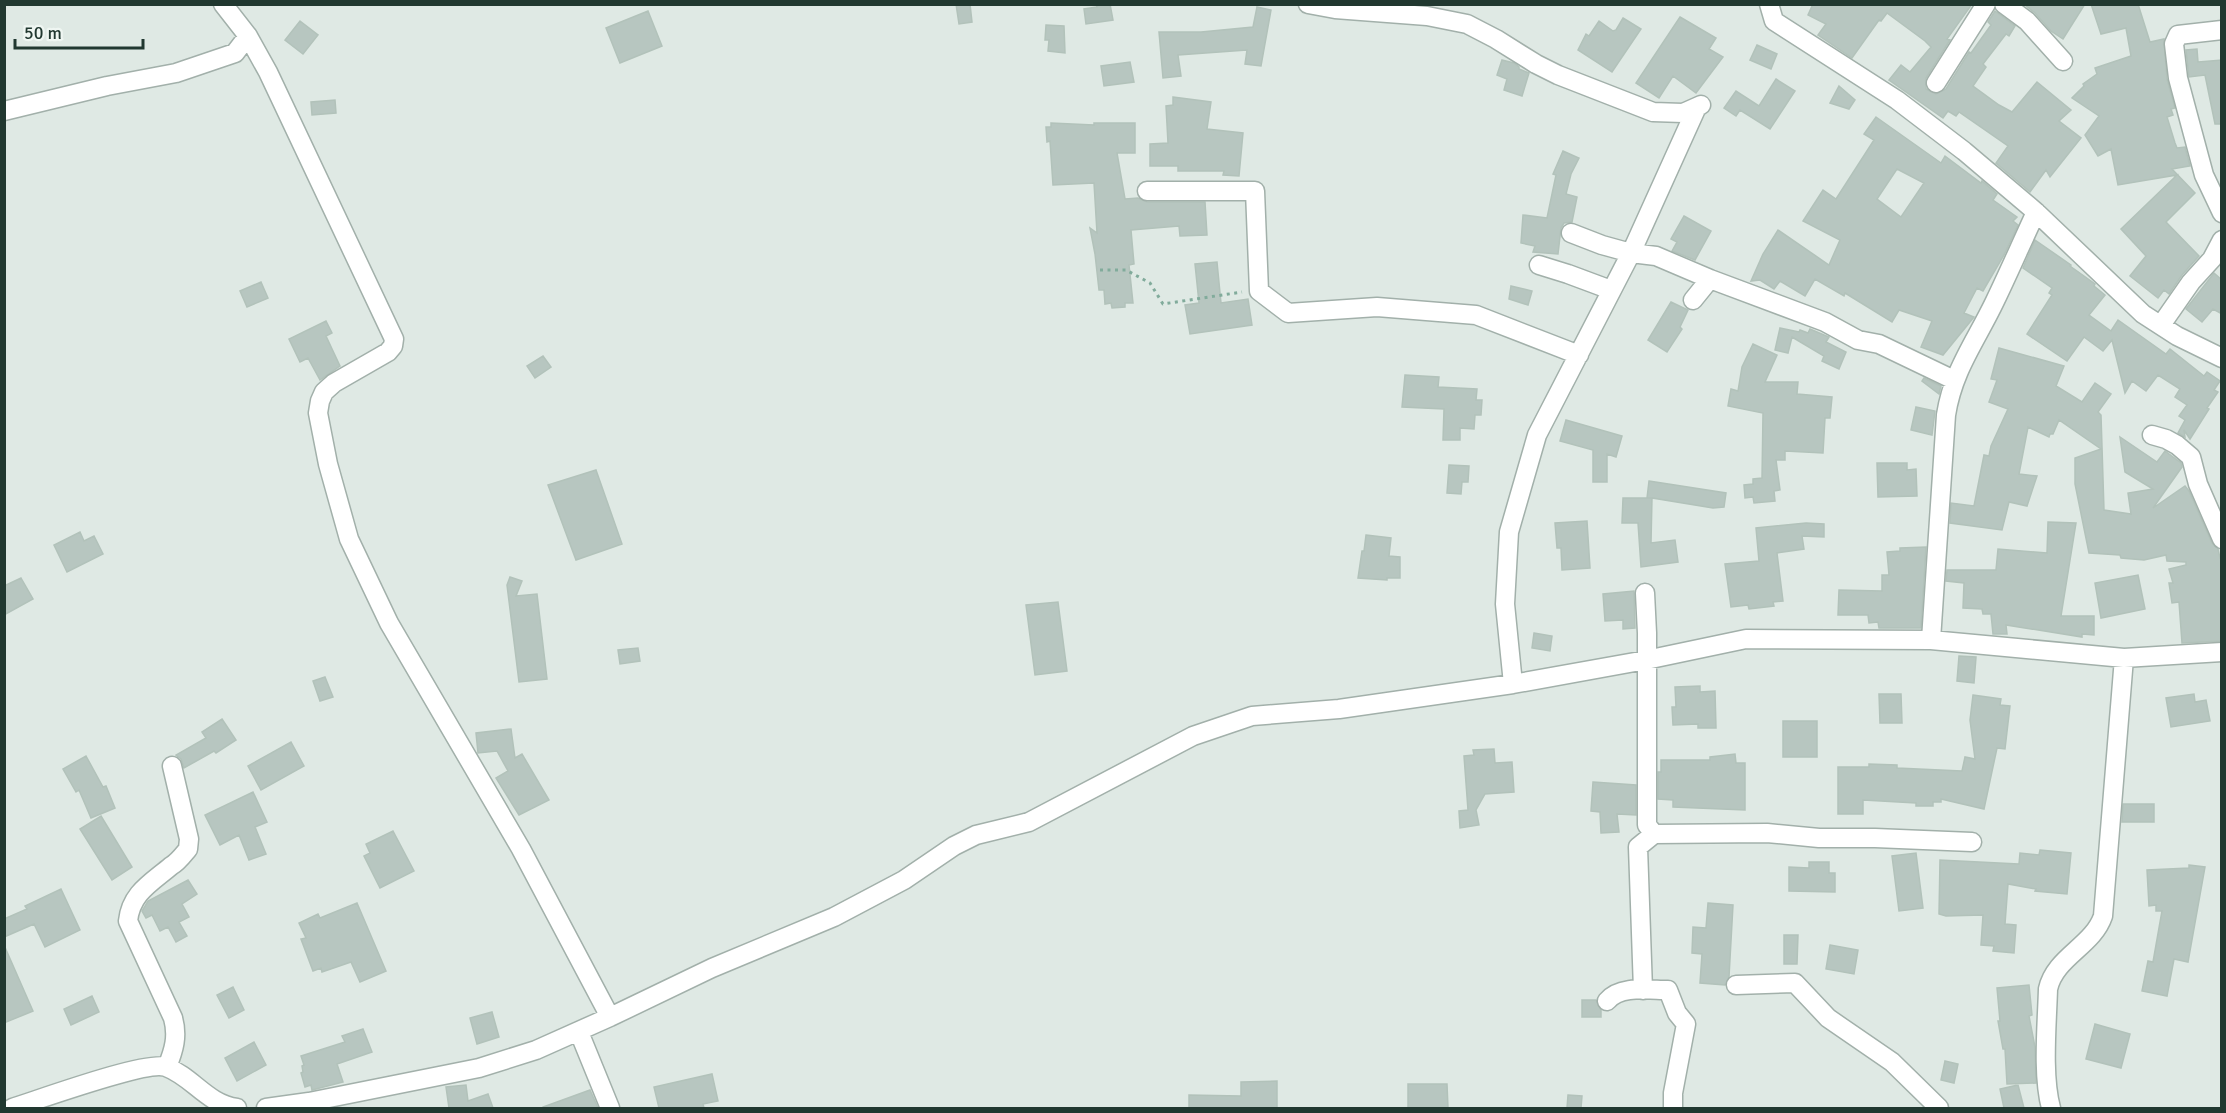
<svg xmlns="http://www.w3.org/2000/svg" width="2226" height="1113" font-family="Signika,sans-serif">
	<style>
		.building { fill: #b7c6c0; stroke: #b2c2ba; stroke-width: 1.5; fill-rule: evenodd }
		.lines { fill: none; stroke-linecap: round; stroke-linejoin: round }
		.minor-casing { stroke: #a2b0aa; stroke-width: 21 }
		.path { stroke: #81ab9b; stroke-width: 3; stroke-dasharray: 3 4.5; stroke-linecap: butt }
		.minor { stroke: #fff; stroke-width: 18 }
	</style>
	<rect width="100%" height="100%" fill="#dfe9e4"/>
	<path class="building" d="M956 4H970L972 22 959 24Z
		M1096 4H1110L1113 20 1086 24 1084 9 1097 7Z
		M1813 4H1972L1947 39 1950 40 1926 78V89L1936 94 1946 89 1969 52 1971 53 1991 25 1988 22 1995 11 2015 26 2009 36 2006 34 1983 64 1986 67 1973 86 1999 105 2012 112 2037 82 2071 110 2059 121 2081 138 2050 177 2046 170 2030 192 1996 163 2008 146 1959 112 1956 116 1948 111 1943 118 1889 80 1901 65 1910 72 1931 47 1925 41 1887 13 1881 21 1879 20 1852 58 1818 35 1826 24 1808 15Z
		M2024 4H2085L2063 39 2051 31 2035 13Z
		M2091 4H2138L2150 42 2164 39 2167 79 2175 108 2171 109 2173 115 2167 117 2175 143 2177 148 2185 147 2190 166 2172 169 2195 193 2166 222 2199 256 2182 275 2169 294 2164 290 2158 298 2130 276 2146 256 2121 229 2177 175 2118 185 2111 149 2098 156 2085 135 2099 116 2072 98 2084 86 2083 84 2097 74 2095 68 2131 56 2126 28 2101 34Z
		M1257 7 1271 10 1261 66 1245 64 1247 50 1178 55 1181 76 1163 78 1159 32H1201L1253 27Z
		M648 11 662 46 620 63 606 28Z
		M1680 17 1716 38 1709 49 1723 57 1696 93 1673 76 1659 98 1636 83Z
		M1623 18 1641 29 1612 72 1578 50 1586 34 1589 36 1599 21 1613 31 1616 30Z
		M300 21 318 35 303 54 285 40Z
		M1046 25 1064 26 1065 53 1048 51 1049 40H1045Z
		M1757 45 1777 54 1771 69 1750 60Z
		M2197 49 2198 62 2222 60V124H2215L2205 75 2189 77 2186 50Z
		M1502 60 1514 63 1519 67V69L1529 73 1522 96 1504 90 1507 79 1497 75Z
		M1130 62 1134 82 1104 86 1101 66Z
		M1776 79 1795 91 1770 129 1740 110 1736 116 1724 108 1736 91 1759 106Z
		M1839 86 1855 100 1849 109 1830 103Z
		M1173 97 1211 102 1207 129 1243 133 1239 176 1223 175 1224 171H1178V166H1150V144L1168 143 1166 106 1173 105Z
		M335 100 336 113 312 115 311 102Z
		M1876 117 1941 163 1945 156 1981 183 1982 181 1997 194 1993 200 2017 217 2013 221 2018 225 2004 255 1983 291 1977 288 1964 313 1974 317 1943 355 1921 347 1932 321 1899 310 1892 322 1845 293 1844 296 1815 279 1805 296 1780 281 1774 289 1760 280 1751 281 1763 254 1778 230 1829 265 1840 240 1803 221 1823 190 1836 199 1874 140 1864 134ZM1897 169 1924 183 1901 217 1877 199Z
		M1051 123 1094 125V123H1135V153H1117L1125 199 1138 198 1147 202H1205L1207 235 1180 236 1179 226 1131 230 1134 264 1129 265 1133 303H1125V307L1112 308 1111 303 1105 304 1104 290H1099L1095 254 1090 228 1097 233 1094 183 1053 185 1050 141 1047 142 1046 127H1051Z
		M1563 151 1579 158 1571 174 1566 194 1577 197 1572 222 1564 223 1561 228 1558 254 1533 252 1535 246 1521 243 1523 215 1547 218 1556 175 1553 174Z
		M1684 216 1711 231 1695 260 1672 251 1677 242 1671 239Z
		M2035 240 2071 265 2070 266 2095 284 2094 286 2105 295 2089 315 2111 331 2118 320 2166 354 2170 349 2204 376 2207 372 2220 381 2214 390 2218 392 2207 408 2209 409 2190 439 2184 430 2185 437 2178 433 2185 420 2179 416 2187 405 2175 397 2180 389 2158 375 2146 391 2132 381 2125 393 2112 340 2103 351 2084 337 2067 361 2027 334 2052 295 2049 293 2052 288 2023 268Z
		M1217 262 1221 303 1248 299 1252 325 1190 334 1185 305 1199 303 1195 264Z
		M2214 273 2222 280V314L2213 309 2202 322 2186 309Z
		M261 282 268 298 247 307 240 291Z
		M1511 286 1532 291 1528 305 1509 299Z
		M1671 302 1688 310 1680 327 1682 329 1667 352 1648 340Z
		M326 321 332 333 326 336 340 366 320 380 308 358 300 362 289 339Z
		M1780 328 1799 332 1800 330 1808 333 1810 329 1829 337 1826 342 1846 352 1839 369 1822 361 1824 356 1792 337 1788 353 1775 350Z
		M1753 344 1777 355 1765 382H1798L1797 394 1832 397 1830 418H1825L1823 453 1785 451V460H1776L1780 490 1774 491 1775 501 1754 503 1753 497 1745 498 1744 485 1753 484V479L1762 478 1763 413 1728 406 1731 389 1738 391 1742 367Z
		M1999 348 2064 366 2056 386 2082 402 2095 383 2111 394 2098 412 2101 415 2104 510 2131 514 2128 493 2153 489 2125 472 2120 437 2157 462 2165 451 2181 463 2182 467 2153 508 2185 486 2189 491 2212 543 2218 549 2220 558 2222 557V641L2182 643 2179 602 2172 603 2169 583H2173L2169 569 2186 565V562L2167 561 2166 555 2144 560 2121 558 2120 555 2089 553 2075 484V458L2101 449 2059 420 2053 434H2050L2049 437 2028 427 2019 474 2037 476 2027 506 2009 502 2002 530 1950 523 1951 503 1974 506 1984 455 1989 456 1991 446 2008 409 1989 402 1997 380 1991 379Z
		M543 356 551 367 535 378 527 366Z
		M1405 375 1439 377 1438 387 1477 389 1476 400H1482L1481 415H1475L1474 429 1460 428V440H1443L1444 409 1402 407Z
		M1924 378 1941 386 1939 394 1922 381Z
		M1916 407 1935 411 1932 435 1911 430Z
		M1566 420 1622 436 1616 457 1607 454V482H1593V450L1560 441Z
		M1877 463H1907V470L1916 469 1917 496 1878 497Z
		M1449 465 1469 466 1468 482H1462L1461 494 1447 493Z
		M596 470 622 544 576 560 548 485Z
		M1649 481 1726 493 1724 507 1713 508 1652 498 1651 543 1675 540 1678 562 1641 567 1638 523H1622L1623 498H1651H1647Z
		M1587 521 1590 568 1562 570 1561 548H1557L1555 523Z
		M2048 522 2076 523 2061 616H2094V635L2082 634V637L2006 625 2007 634H1993L1991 614H1983L1982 609 1963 608 1964 583 1946 581 1947 570H1996L1998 549 2047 553Z
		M1806 523 1824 524V537L1802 536 1804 549 1777 553 1783 601 1773 602 1774 606 1749 609 1748 605 1731 607 1725 564 1759 561 1756 528Z
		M80 532 84 541 94 536 103 554 67 572 54 545Z
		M1366 535 1391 538 1389 556 1400 557V578H1387V580L1358 578 1362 551H1364Z
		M1926 547 1921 628H1879L1878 622 1869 623 1868 615H1838L1839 590 1882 591V575H1889L1887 552 1900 551V548Z
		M2138 575 2145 609 2101 618 2095 583Z
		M510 577 522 581 516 596 537 594 547 679 519 682 507 585Z
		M21 578 33 599 4 615V586Z
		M1634 591 1635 628 1623 629V620L1605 621 1603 594Z
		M1058 602 1067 671 1035 675 1026 605Z
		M1534 633 1552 636 1550 651 1532 648Z
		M638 648 640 661 620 664 618 650Z
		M1959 656 1976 657 1974 683 1957 681Z
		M325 677 333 697 320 701 313 681Z
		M1700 686V692L1715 691 1716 728H1698V724L1673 725 1672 707H1676L1675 687Z
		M1879 694H1901L1902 723H1880Z
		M2194 694 2195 702 2206 700 2210 721 2171 727 2166 698Z
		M1973 695 2001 699 2000 705 2010 706 2005 749 1997 748 1984 809 1941 799V802H1933V806H1916V803L1863 800V814H1838V767H1869V764L1897 765V768L1962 771 1965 757 1975 759 1970 720Z
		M222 719 236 740 216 753 214 751 184 768 181 759 176 755 206 738 202 732Z
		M1783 721H1817V757H1783Z
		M511 729 515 758 522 754 549 800 519 815 496 778 508 771 497 751 478 753 476 733Z
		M291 742 304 766 261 790 248 766Z
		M1494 749 1495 763 1512 762 1514 792 1485 794 1476 810 1479 825 1460 828 1459 811 1468 810 1464 756 1474 755 1473 750Z
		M1735 754 1736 763H1745V810L1673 807V800L1658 799V772H1661V760H1710V757Z
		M86 756 103 787 106 786 115 808 91 818 79 790 76 792 63 769Z
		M1593 782 1636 785V815L1617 814 1619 832 1601 833 1600 812 1591 811Z
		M253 792 267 822 255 827 266 854 249 860 239 835 220 845 205 815Z
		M2123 804H2154V822H2122Z
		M101 816 132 867 112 880 80 829Z
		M393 831 414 871 380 888 364 856 370 853 366 844Z
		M2040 850 2071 853 2067 894 2035 891 2036 889 2008 884 2005 924 2016 925 2014 953 1993 951 1994 946 1981 945 1983 915 1946 916 1939 914 1940 860 2019 864 2020 853 2039 855Z
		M1916 853 1923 908 1899 911 1892 856Z
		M1809 862H1829V873H1835V892L1789 891V867L1809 868Z
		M2189 865 2205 867 2188 962 2174 959 2167 996 2142 991 2148 961 2153 962 2162 911H2156V905L2149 906 2147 870 2189 868Z
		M188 880 197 894 182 904 189 917 179 922 187 936 176 942 168 927 160 931 152 915 146 918 142 911 148 901Z
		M61 889 80 930 45 947 34 924 4 937V919L27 909 25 906Z
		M357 903 386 971 360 982 351 962 322 972 321 968 313 971 301 939 306 938 299 923 318 914 320 918Z
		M1708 903 1733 905 1729 977 1725 985 1700 983 1702 954 1692 953 1693 927 1706 928Z
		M1784 935H1798L1797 964H1784Z
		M4 945 33 1011 4 1023Z
		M1830 945 1858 950 1854 974 1826 969Z
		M2029 985 2032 1015 2029 1016 2035 1047 2036 1083 2007 1084 2005 1049H2003L1998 1021H2000L1997 988Z
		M233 987 244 1010 229 1018 217 995Z
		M92 996 99 1012 71 1025 64 1009Z
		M1582 1000H1596L1601 1010V1017H1582Z
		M492 1012 499 1037 477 1044 470 1018Z
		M2095 1024 2130 1034 2121 1068 2086 1059Z
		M363 1029 372 1052 337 1064 343 1082 312 1090 311 1085 305 1087 301 1073 303 1072 302 1066 304 1065 301 1056 345 1042 342 1036Z
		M254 1042 266 1065 237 1081 225 1058Z
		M1945 1061 1958 1064 1954 1083 1941 1080Z
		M712 1074 718 1101 703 1104 704 1108H659L654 1087Z
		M1277 1081V1108H1189V1095L1241 1096V1082Z
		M1408 1084H1447L1448 1108H1408Z
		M466 1085 468 1101 488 1094 493 1108H449L446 1087Z
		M2018 1085 2024 1108H2004L2000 1089Z
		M590 1090 598 1108H543V1107Z
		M1568 1095 1582 1096 1581 1108H1567Z"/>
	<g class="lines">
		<g class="minor-casing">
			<path id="minor" d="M223 4 248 36 268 72 394 339 393 346 388 352 334 383 324 392 320 401 318 413 328 464 349 539 389 623 521 849 610 1017
				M1308 4 1335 9 1427 16 1467 24 1496 39 1536 64 1558 75 1653 112 1683 113 1701 105
				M1769 4 1774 21 1897 100 1964 151 2036 212 2143 314 2177 336 2222 358
				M2004 4 2027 21 2063 61
				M2222 30 2178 35 2174 44 2178 78 2204 175 2222 213
				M1936 83 1986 4
				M4 111 107 86 176 73 235 53 248 36
				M1147 191H1255L1259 291 1288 313 1377 307 1476 315 1579 355
				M1571 233 1602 245 1631 253 1697 107
				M1539 265 1568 274 1611 290
				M1693 300 1710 279 1825 322 1858 340 1879 344 1954 380
				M2161 325 2191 282 2212 259 2222 240
				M2152 435 2166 439 2177 445 2191 457 2198 484 2222 539
				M1645 593 1647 633V825L1654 834 1767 833 1819 838H1875L1972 842
				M1931 640 1946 415C1953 370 1976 341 1995 301 2009 272 2022 242 2036 212
				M1513 684 1505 604 1509 532 1537 435 1631 253 1656 256 1710 279
				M1736 985 1795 983 1828 1018 1892 1062 1939 1108
				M1643 990 1638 847 1654 834
				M1607 1001C1620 985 1649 990 1668 990L1677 1013 1686 1024 1673 1093V1108
				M579 1032 610 1108
				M167 1067C174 1050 178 1036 173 1018L128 921C131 893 151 883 171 866 178 862 183 855 188 849L189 839 172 766
				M12 1108C38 1100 147 1060 166 1067 193 1077 207 1104 237 1108
				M266 1108 309 1102 479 1068 536 1050 610 1017 712 968 834 917 904 880 954 846 976 835 1029 822 1193 736 1252 716 1339 709 1513 684 1646 660 1746 639 1931 640 2124 658 2222 652
				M2051 1108C2042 1075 2047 1024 2048 989 2055 957 2093 946 2103 916L2124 658"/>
		</g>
		<path class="path" d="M1100 270H1126L1150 283 1163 304 1242 292"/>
		<use href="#minor" class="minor"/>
	</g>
	<rect width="2226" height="1113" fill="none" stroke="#213830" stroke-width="12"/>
	<path d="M15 39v9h128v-9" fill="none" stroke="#213830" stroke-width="3"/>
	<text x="24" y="39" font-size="18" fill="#213830" stroke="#eff6f2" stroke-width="4.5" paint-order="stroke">50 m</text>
</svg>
